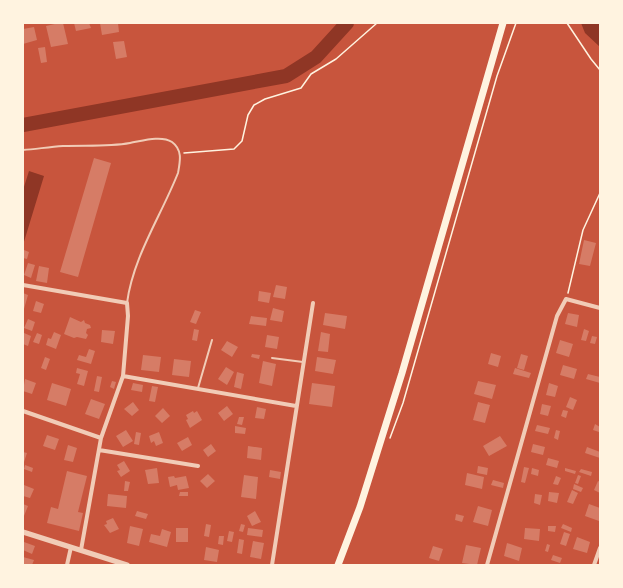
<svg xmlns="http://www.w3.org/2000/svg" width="623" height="588" font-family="Commissioner,sans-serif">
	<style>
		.water { fill: #8f3625 }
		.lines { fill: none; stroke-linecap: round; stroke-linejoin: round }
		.river { stroke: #8f3625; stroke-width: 14 }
		.building { fill: #d67c66 }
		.path { stroke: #fff3e0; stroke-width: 1.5 }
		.service { stroke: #f1ccb7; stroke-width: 2 }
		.minor { stroke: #f1ccb7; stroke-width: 4 }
		.tertiary { stroke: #f1ccb7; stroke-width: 5.5 }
		.trunk { stroke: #fff3e0; stroke-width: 7 }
	</style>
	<rect width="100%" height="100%" fill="#c8553d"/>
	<path class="water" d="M581 23H600V47L585 33Z
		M29 171 44 176 23 245V190Z"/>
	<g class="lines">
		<path class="river" d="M23 125 286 76 316 57 347 23"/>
	</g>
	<path class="building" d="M59 23H63L68 44 51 47 46 26Z
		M74 23H89L91 28 76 31Z
		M100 23H118L119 32 102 35Z
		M34 27 37 40 23 44V29Z
		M124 41 127 57 116 59 113 42Z
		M45 47 47 62 41 63 38 48Z
		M94 158 111 163 78 277 60 272Z
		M584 240 596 243 590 266 579 264Z
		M24 250 29 252 27 259 23 258Z
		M28 263 35 265 31 278 24 275Z
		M39 266 49 268 47 283 36 281Z
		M276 285 287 287 285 299 273 297Z
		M259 291 271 293 269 303 258 301Z
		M23 293 28 295 24 309 23 308Z
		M36 301 44 304 41 313 33 311Z
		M273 308 284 311 282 322 270 320Z
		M195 310 201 312 196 324 190 322Z
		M325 313 347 316 345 329 323 325Z
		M568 313 579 315 577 327 565 324Z
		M251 316 267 318 266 326 249 324Z
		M70 317 81 322 84 320 85 323 90 325 91 328 87 329 86 333 88 335 86 339 77 337 74 338 64 334Z
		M28 319 35 322 32 331 24 328Z
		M194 329 199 330 197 341 192 340Z
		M584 329 589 331 586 341 581 340Z
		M102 330 115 331 113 344 101 342Z
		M54 332 61 335 56 349 46 345 48 338 51 339Z
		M321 332 330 334 328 352 318 351Z
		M24 333 31 336 28 346 23 344Z
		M37 333 42 335 39 344 33 342Z
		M267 335 279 337 277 349 265 347Z
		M592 336 597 337 595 344 590 343Z
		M560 340 573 344 569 357 556 353Z
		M227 341 238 347 232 357 221 350Z
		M89 349 95 351 91 364 77 360 79 355 86 357Z
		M491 353 501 356 498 367 488 364Z
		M252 354 260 355 259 359 251 357Z
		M521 354 528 356 524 370 517 368Z
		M143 355 161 357 159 372 141 370Z
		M45 357 50 359 46 370 41 368Z
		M317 357 336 360 333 374 315 371Z
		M174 359 191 361 189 377 172 375Z
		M263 361 276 364 272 386 259 383Z
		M563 365 577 369 574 379 560 375Z
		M226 367 234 372 227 385 218 379Z
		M77 368 88 371 84 386 77 384 80 374 76 373Z
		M515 368 531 373 529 378 513 374Z
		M237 372 244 374 241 389 234 387Z
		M588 374 600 377V383L586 379Z
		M97 376 102 377 99 392 94 391Z
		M25 379 36 383 32 394 23 391Z
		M112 381 116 382 114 389 110 387Z
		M478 381 496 385 492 399 474 394Z
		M52 383 71 389 66 406 47 400Z
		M133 383 143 385 142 392 131 390Z
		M312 383 335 386 332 407 309 404Z
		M549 383 558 386 555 397 546 395Z
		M152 386 158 387 155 402 149 401Z
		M570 397 577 400 573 410 566 407Z
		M91 399 105 404 99 419 85 414Z
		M133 402 139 410 132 416 124 409Z
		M478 402 490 405 485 423 473 420Z
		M542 404 551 406 548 416 540 414Z
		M227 406 233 414 224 421 218 413Z
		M257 407 266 409 264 419 255 418Z
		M163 408 170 416 162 423 155 416Z
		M563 410 568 411 566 418 561 416Z
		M193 411 194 413 197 411 202 420 190 428 186 420 188 419 186 415Z
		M239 417H244L242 425 237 424Z
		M595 424 600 427 599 432 593 430Z
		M537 425 550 428 548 434 535 431Z
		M235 426 246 428 245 434 235 433Z
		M126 430 133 441 123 447 116 436Z
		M556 430 560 431 558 440 554 438Z
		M136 432 141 433 139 445 134 444Z
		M159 432 163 443 156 446 154 441 151 443 149 436Z
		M47 435 59 439 55 450 43 446Z
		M500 436 507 446 489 456 483 446Z
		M188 437 192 445 182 451 177 443Z
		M211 444 216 451 208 457 203 450Z
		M533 444 545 447 543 455 531 452Z
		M68 445 77 448 73 462 64 460Z
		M248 446 262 448 261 460 247 458Z
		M587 447 600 452V458L585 453Z
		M23 452 27 453 23 465Z
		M548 458 559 461 557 468 546 465Z
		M124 461 130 471 121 477 117 471 120 470 117 465Z
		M25 465 33 468 32 472 24 469Z
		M478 466 488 468 487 475 477 473Z
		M524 467 529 468 525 483 521 482Z
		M157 468 159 483 148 484 145 470Z
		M532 468 539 470 538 476 531 474Z
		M565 468 576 471 575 474 565 471Z
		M581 469 592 472 591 476 579 472Z
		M270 470 281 472 280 479 269 477Z
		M67 471 87 476 78 512 83 513 79 531 47 523 51 507 58 509Z
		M467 473 484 477 482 489 465 485Z
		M208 474 215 481 207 488 200 481Z
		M244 475 258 477 256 499 241 497Z
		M578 475 581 476 578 484 575 483Z
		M174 476 175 478 186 476 189 488 178 490 177 485 170 487 168 477Z
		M556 476 561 478 558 485 553 484Z
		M493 480 504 483 503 488 491 485Z
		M125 481 130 482 128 491H124Z
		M598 481 600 482V493L594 490Z
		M574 484 583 488 581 492 573 489Z
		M24 485 34 489 30 498 23 496Z
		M572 490 578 493 573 504 567 502Z
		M180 492H188V496H179Z
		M549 492 559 493 557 503 548 501Z
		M108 494 127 496 126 508 107 506Z
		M535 494 542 495 540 505 534 503Z
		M23 504 28 506 24 516H23Z
		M589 504 600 508 599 521 585 516Z
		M478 506 492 510 488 526 473 522Z
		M137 511 148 514 146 519 135 516Z
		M255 511 261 522 252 526 247 516Z
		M456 514 464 516 462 522 455 520Z
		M113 518 119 529 110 533 104 525 107 524 106 521Z
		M206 524 211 525 209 537 204 536Z
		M241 524 245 525 243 532 239 531Z
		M563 524 572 528 571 532 561 528Z
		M130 526 143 529 139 546 127 543Z
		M548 526H556L555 532 548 531Z
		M176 528H188V542H176Z
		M248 528 263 530 262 537 247 535Z
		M525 528 540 529 539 541 524 539Z
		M162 529 171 532 167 547 149 542 151 534 160 536Z
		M229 531 234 532 232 542 227 541Z
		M564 532 570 534 566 546 560 544Z
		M219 536H224L223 545 218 544Z
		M577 537 590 542 587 553 573 549Z
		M239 539 244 540 242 554 237 553Z
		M253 541 264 543 261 559 250 557Z
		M24 542 35 546 32 554 23 550Z
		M507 543 522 548 519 561 504 556Z
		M547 544 550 545 548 552 545 551Z
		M466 545 481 548 477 565 462 563Z
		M433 546 443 549 439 561 429 558Z
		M206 547 219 550 217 562 204 560Z
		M553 555 562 558 560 563 551 560Z
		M23 557 34 560 32 565H23Z"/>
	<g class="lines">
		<path class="path" d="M567 23 591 59 600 70
			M184 153 234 149 242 141 248 115 254 105 265 99 301 88 311 74 336 59 377 23
			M568 293 583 230 600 193
			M390 438 403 403 497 76 516 23"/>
		<path class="service" d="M23 150C36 149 49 147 63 146 85 145 108 147 130 143 142 141 161 135 172 142 183 150 180 162 178 173 161 216 133 257 127 303
			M272 358 303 362
			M198 388 212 340"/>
		<path class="minor" d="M23 285 127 303 128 316 123 376 101 438 81 550
			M123 376 296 406
			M23 411 101 438
			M99 450 198 466
			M67 565 71 547
			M272 565 313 303
			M487 565 557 316 566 299 600 308
			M594 565 600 548"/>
		<path class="tertiary" d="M23 532 127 565"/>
		<path class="trunk" d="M338 565 360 507 402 373 503 23"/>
	</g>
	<rect width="623" height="588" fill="none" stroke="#fff3e0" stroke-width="48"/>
</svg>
